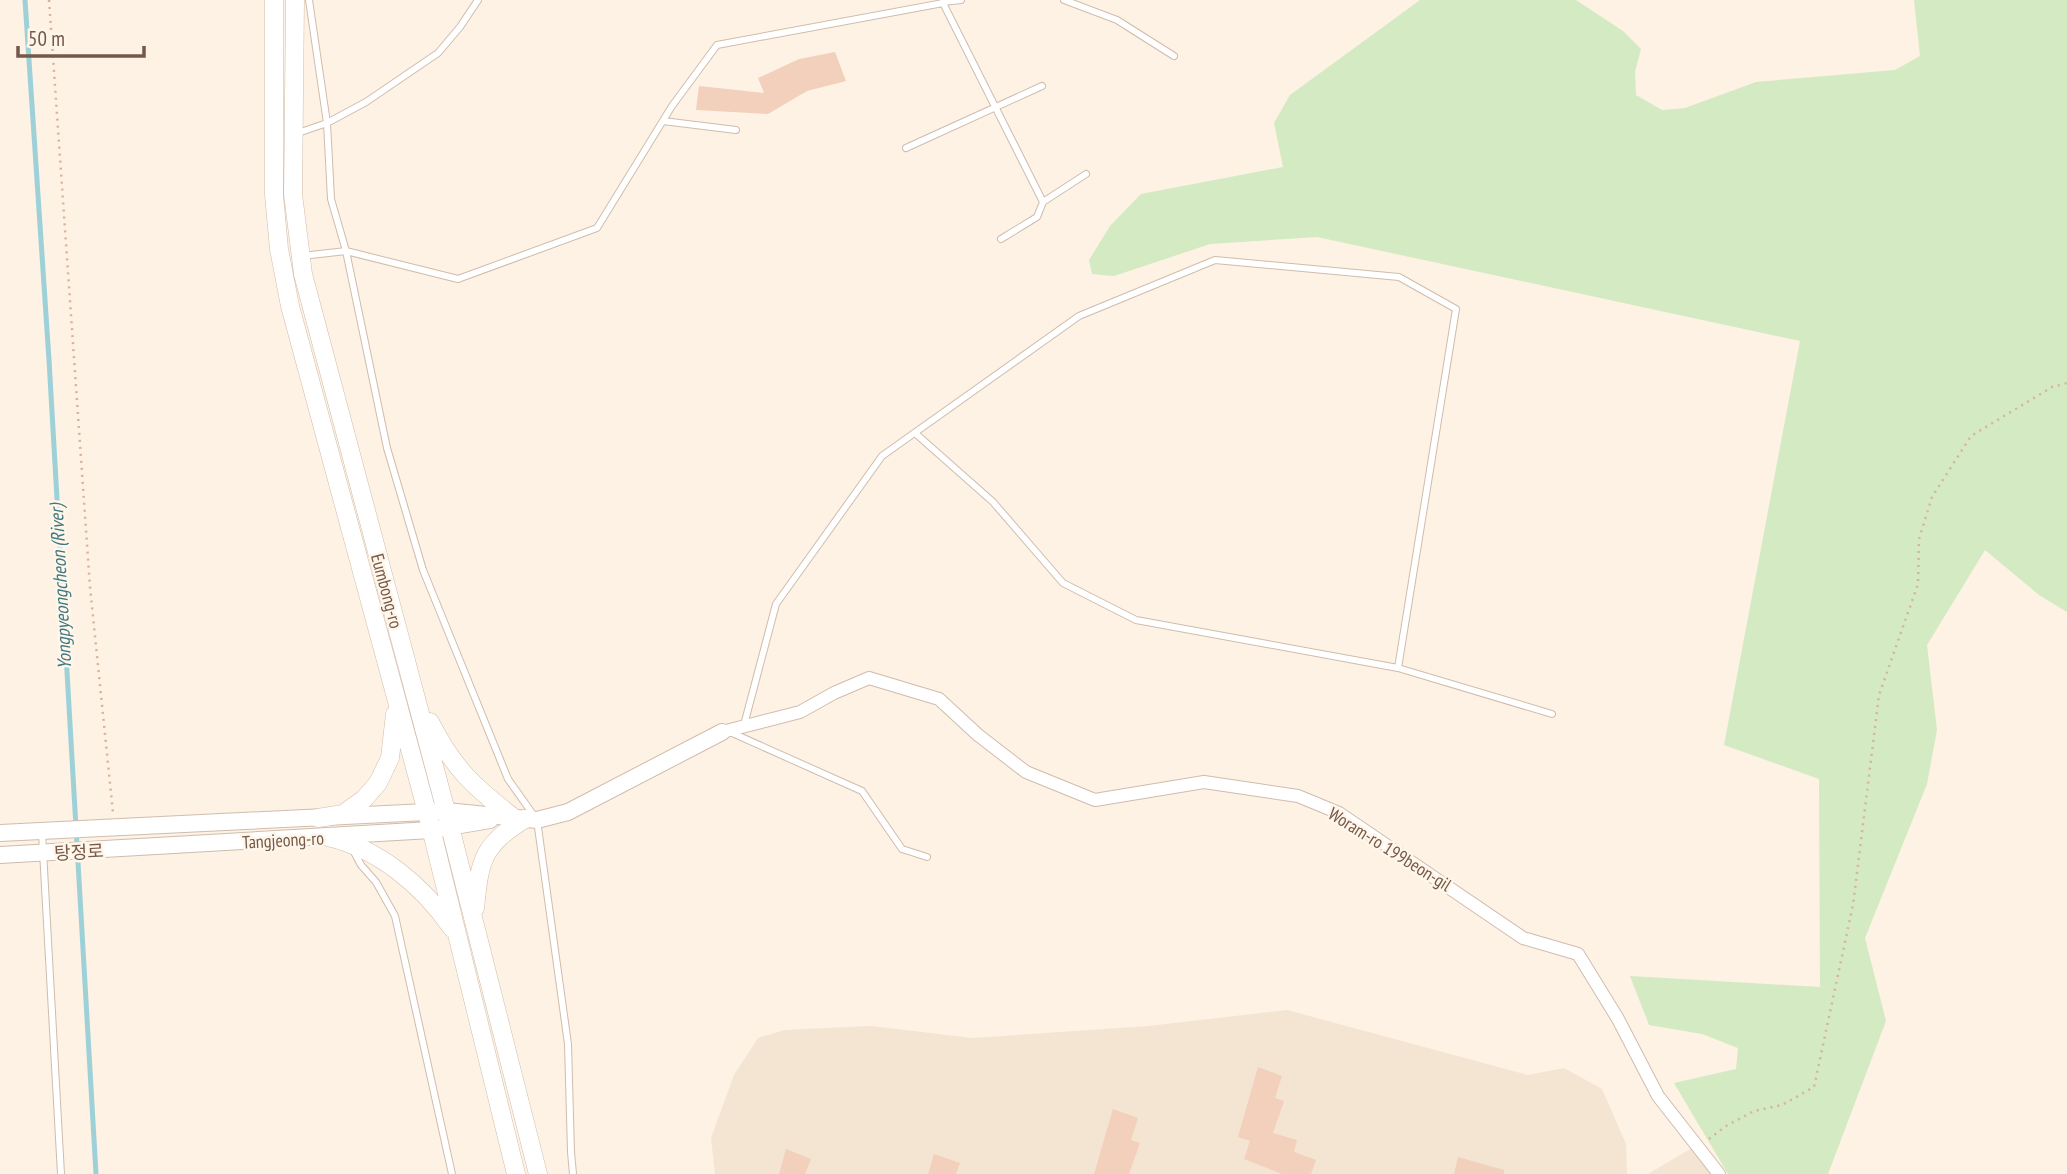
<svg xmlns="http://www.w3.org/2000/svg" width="2067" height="1174" font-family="'PT Sans Narrow','Noto Sans KR',sans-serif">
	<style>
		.residential { fill: #f4e4d2 }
		.green { fill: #d3eac2 }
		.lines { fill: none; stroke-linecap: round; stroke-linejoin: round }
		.stream { stroke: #9ed0d8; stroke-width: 5 }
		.building { fill: #f2d0bb }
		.service-casing { stroke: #d0bcad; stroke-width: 8 }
		.minor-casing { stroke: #d0bcad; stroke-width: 14 }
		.tertiary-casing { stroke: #d0bcad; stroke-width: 18 }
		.secondary-casing { stroke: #d3bcaa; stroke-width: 19 }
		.path { stroke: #d7b39e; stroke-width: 2.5; stroke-dasharray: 2 5; stroke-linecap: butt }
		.service { stroke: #fff; stroke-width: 6 }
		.minor { stroke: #fff; stroke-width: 12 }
		.tertiary { stroke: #fff; stroke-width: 16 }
		.secondary { stroke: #fff; stroke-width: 18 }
		.labels { text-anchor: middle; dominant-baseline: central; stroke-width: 5; stroke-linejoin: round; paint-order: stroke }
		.street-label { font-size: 18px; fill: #755849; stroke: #fff6ea }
		.water-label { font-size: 19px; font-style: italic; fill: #3f7882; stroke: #fff6ea }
	</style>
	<rect width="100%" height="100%" fill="#fdf2e4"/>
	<path class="residential" d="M1287 1010 1528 1075 1564 1068 1602 1089 1626 1144 1627 1174H715L711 1138 734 1075 758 1038 785 1030 871 1026 972 1038 1149 1026Z
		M1692 1148 1712 1174H1648Z"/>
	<path class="green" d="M1420 0H1576L1623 31 1641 49 1635 72 1636 95 1662 110 1685 108 1756 82 1895 70 1920 56 1914 0H2067V612L2039 595 1985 550 1927 645 1937 730 1927 784 1865 938 1886 1021 1828 1174H1728L1674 1083 1736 1069 1738 1048 1702 1034 1649 1025 1630 976 1820 987 1819 779 1724 745 1800 341 1317 237 1210 244 1114 276 1092 274 1089 260 1110 226 1141 194 1283 167 1274 123 1290 95Z"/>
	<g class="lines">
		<path class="stream" d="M25 0 49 360 96 1174"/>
	</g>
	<path class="building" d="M835 52 846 81 807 91 768 114 696 110 699 86 764 93 758 78 799 59Z
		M1258 1067 1282 1076 1275 1098 1284 1101 1273 1133 1297 1140 1294 1152 1316 1160 1311 1174H1282L1244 1159 1250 1141 1238 1137Z
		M1113 1109 1138 1118 1131 1140 1140 1143 1129 1174H1094Z
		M786 1149 811 1159 805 1174H779Z
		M934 1154 960 1163 956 1174H928Z
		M1458 1157 1504 1170V1174H1454Z"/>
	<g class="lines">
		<g class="service-casing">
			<path id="service" d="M309 0 327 123 331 199 346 251 387 448 423 570 508 779 537 820 568 1044 571 1152 573 1174
				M1064 0 1117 20 1174 56
				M943 2 961 0
				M663 121 736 130
				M295 134 327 123 366 102 438 53 460 27 478 0
				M906 148 1042 86
				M1043 202 1086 174
				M302 256 346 251 458 279 597 228 672 106 717 45 943 3 1043 202 1037 217 1001 239
				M1398 668 1552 714
				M744 725 776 604 882 456 1079 316 1215 260 1399 277 1456 309 1398 668 1136 620 1063 583 993 502 915 433
				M730 732 862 791 902 849 927 857
				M42 833 61 1174
				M353 850 361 865 376 882 395 916 452 1174"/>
		</g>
		<g class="minor-casing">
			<path id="minor" d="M722 732 800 712 834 693 869 678 939 699 978 735 1026 772 1095 800 1204 782 1298 796 1339 813 1523 938 1578 954 1618 1019 1658 1096 1719 1174"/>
		</g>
		<g class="tertiary-casing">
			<path id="tertiary" d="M0 833 446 811 537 820 568 812 722 732
				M0 855 431 830 490 820"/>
		</g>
		<g class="secondary-casing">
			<path id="secondary" d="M274 0V195L279 249 290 306 427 812 516 1174
				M295 0 293 194 303 274 446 811 538 1174
				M430 722C454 769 473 786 514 818
				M318 818 343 814 364 799 378 783 390 758 395 714
				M328 837C379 849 422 885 452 928
				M475 908C480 859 482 846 525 819"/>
		</g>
		<path class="path" d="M49 0 90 587 113 813
			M1709 1139 1726 1126 1754 1111 1782 1105 1814 1087 1853 905 1879 695 1918 584 1919 539 1932 497 1971 436 2052 387 2067 383"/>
		<use href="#service" class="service"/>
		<use href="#minor" class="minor"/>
		<use href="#tertiary" class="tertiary"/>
		<use href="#secondary" class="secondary"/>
	</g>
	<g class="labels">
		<g class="street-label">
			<text transform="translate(387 591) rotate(75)">Eumbong-ro</text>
			<text transform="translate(283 840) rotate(-3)">Tangjeong-ro</text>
			<text transform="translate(1390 849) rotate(32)">Woram-ro 199beon-gil</text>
			<text transform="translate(79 852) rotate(-3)">탕정로</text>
		</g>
		<g class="water-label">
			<text transform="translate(60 587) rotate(-93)">Yongpyeongcheon (River)</text>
		</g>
	</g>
	<path d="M18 46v10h126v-10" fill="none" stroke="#755849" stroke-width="3.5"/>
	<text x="28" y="46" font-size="21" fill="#755849" stroke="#fff6ea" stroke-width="5" paint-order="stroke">50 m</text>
</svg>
